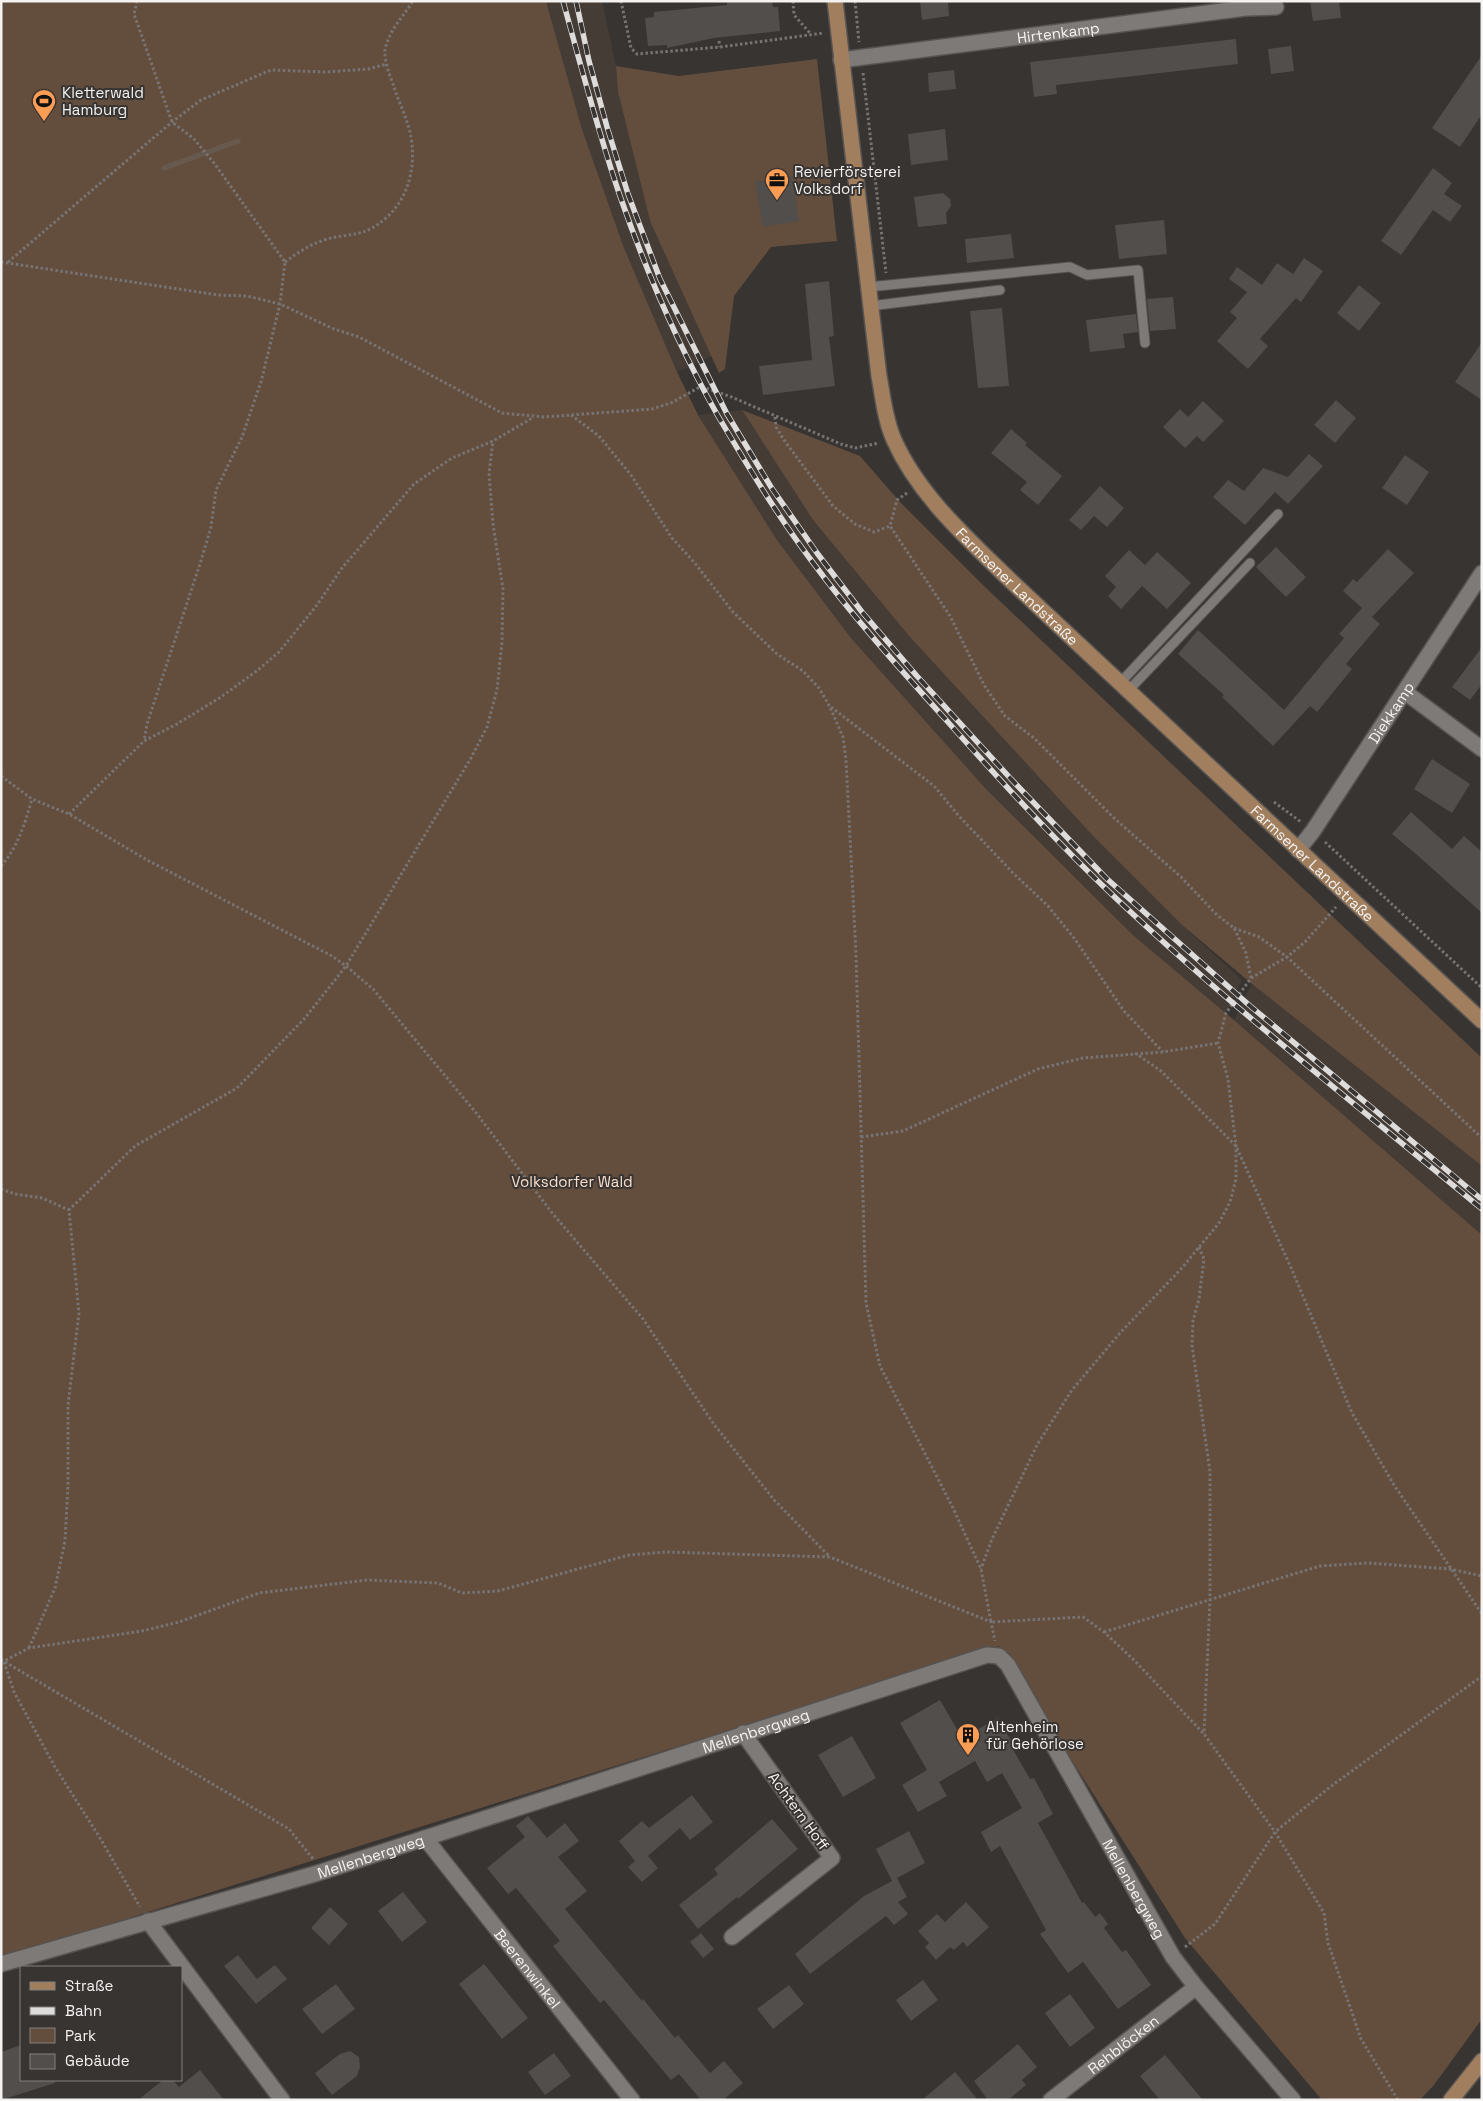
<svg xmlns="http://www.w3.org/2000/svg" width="1483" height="2101" font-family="'Space Grotesk',sans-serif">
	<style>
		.built { fill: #453c36 }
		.green { fill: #634d3d }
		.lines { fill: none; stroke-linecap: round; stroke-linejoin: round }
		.stream { stroke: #67594e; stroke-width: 5.5 }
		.building { fill: #514e4c }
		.service-casing { stroke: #565351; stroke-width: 11 }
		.minor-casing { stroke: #565351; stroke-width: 18 }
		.secondary-casing { stroke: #565351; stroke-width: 18 }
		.path { stroke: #777473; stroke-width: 3; stroke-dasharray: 2.5 2.5; stroke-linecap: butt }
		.service { stroke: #7e7a77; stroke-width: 9 }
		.minor { stroke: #7e7a77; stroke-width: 15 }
		.secondary { stroke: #a07e5e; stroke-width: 15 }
		.rail-casing { stroke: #dedcdb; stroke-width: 5.5 }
		.rail { stroke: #373432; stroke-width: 4; stroke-dasharray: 11; stroke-linecap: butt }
		.labels { text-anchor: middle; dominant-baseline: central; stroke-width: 4; stroke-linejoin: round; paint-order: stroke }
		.street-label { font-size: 15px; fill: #f5f3f2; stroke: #373432 }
		.poi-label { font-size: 15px; fill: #f5f3f2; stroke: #373432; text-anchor: start }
		.park-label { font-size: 15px; fill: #fbdec9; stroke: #373432 }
	</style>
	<rect width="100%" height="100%" fill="#373432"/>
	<path class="built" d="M546 1H602L616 66 618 92 650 221 712 356 677 372 624 248 582 129Z
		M742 410 813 520 909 636 1094 837 1182 925 1242 980 1226 1013 1133 935 987 790 851 638 777 540 698 415Z
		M1252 984 1482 1166V1235L1234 1020Z"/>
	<path class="green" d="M1 1H546L582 129 624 248 677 372 698 415 777 540 851 638 987 790 1133 935 1234 1020 1482 1235V2019L1434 2085 1420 2100H1322L1185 1938 999 1646 1 1958Z
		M817 59 837 241 771 247 734 296 725 369 719 373 650 221 618 92 616 66 679 76Z
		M742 410 860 456 900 502 982 584 1482 1058V1166L1252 984 1182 925 1094 837 909 636 813 520Z"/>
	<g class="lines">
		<path class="stream" d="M164 168 238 141"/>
	</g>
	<path class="building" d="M727 1H772L773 7H778L780 31 714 38 667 48V45L648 46 645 18 654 17V12L727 5Z
		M920 1H948L949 16 922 20Z
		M1310 1H1339L1341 18 1313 21Z
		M1236 39 1238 64 1056 85 1057 94 1034 97 1030 62Z
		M1291 46 1294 71 1271 74 1268 49Z
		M1482 55V114L1460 147 1432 128Z
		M954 70 956 89 929 92 928 73Z
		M945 129 948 160 911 165 908 134Z
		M1433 168 1452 183 1444 194 1462 206 1450 222 1433 210 1401 255 1381 241Z
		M792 176 799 221 763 227 755 182Z
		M943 193 950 199 951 206 946 213 947 224 918 227 914 197Z
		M1164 220 1167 254 1119 259 1115 225Z
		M1011 234 1014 258 967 263 965 239Z
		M1304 258 1323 271 1301 302 1296 298 1260 339 1268 346 1248 369 1217 341 1237 318 1230 312 1247 292 1229 279 1237 267 1262 285 1277 263 1293 274Z
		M829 281 834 336 829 337 835 386 763 395 759 366 812 360 805 284Z
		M1359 285 1381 303 1359 331 1337 313Z
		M1173 297 1176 329 1150 331 1147 299Z
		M1002 308 1009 386 978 388 970 311Z
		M1136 314 1138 332 1123 334 1125 348 1090 352 1086 320Z
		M1482 342V400L1455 382Z
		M1336 400 1356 418 1335 443 1314 425Z
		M1203 401 1224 421 1203 442 1197 436 1185 448 1163 427 1180 409 1188 417Z
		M1011 429 1027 443 1025 445 1062 476 1038 505 1020 490 1027 482 991 453Z
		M1309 454 1323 466 1288 504 1275 492 1245 525 1213 497 1228 480 1244 491 1263 468 1288 477Z
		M1405 455 1429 472 1407 505 1382 488Z
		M1100 486 1124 508 1107 527 1094 516 1081 530 1069 520Z
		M1276 547 1306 577 1286 597 1256 567Z
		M1388 549 1414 573 1372 617 1380 624 1346 664 1352 669 1317 712 1310 706 1273 746 1222 697 1224 695 1178 654 1198 630 1284 710 1344 638 1339 634 1362 608 1343 591 1353 579 1357 582Z
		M1129 550 1145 565 1157 552 1191 583 1167 609 1142 586 1121 609 1108 596 1116 587 1105 576Z
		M1482 647V684L1470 700 1452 687Z
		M1432 759 1470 784 1452 813 1414 789Z
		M1411 812 1452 849 1464 836 1482 852V913L1416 854 1392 834Z
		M940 1700 962 1738 998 1718 1014 1746 1012 1748 1030 1779 1034 1778 1053 1814 1038 1823 1082 1903 1084 1902 1095 1917 1100 1913 1108 1924 1104 1928 1122 1952 1126 1950 1151 1985 1118 2009 1083 1962 1068 1973 1040 1934 1046 1930 1000 1846 991 1852 981 1832 1022 1808 1002 1773 987 1782 975 1761 939 1782 947 1796 918 1812 902 1785 927 1770 900 1723Z
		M852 1736 876 1778 843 1797 818 1755Z
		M692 1795 713 1822 690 1840 680 1828 648 1856 658 1868 642 1882 628 1867 635 1861 619 1841 642 1821 649 1828Z
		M528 1816 547 1838 565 1823 579 1841 558 1857 587 1891 565 1909 642 2001 643 1999 675 2038 678 2035 710 2073 724 2061 743 2083 723 2100H701L679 2074 671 2080 604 2000 600 2003 553 1946 560 1941 516 1888 508 1894 487 1868 525 1837 516 1826Z
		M772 1819 798 1849 738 1899 737 1897 698 1929 679 1905 718 1874 714 1869Z
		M909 1831 925 1863 897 1878 907 1897 898 1902 908 1914 894 1925 886 1916 810 1974 795 1954 864 1896 892 1881 876 1849Z
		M403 1892 427 1922 402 1942 378 1911Z
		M966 1902 989 1927 967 1947 963 1942 954 1950 950 1947 936 1960 925 1947 929 1943 918 1931 937 1914 945 1922Z
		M330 1907 348 1924 329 1945 311 1928Z
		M701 1933 714 1949 703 1958 690 1942Z
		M238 1955 257 1979 275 1965 287 1979 256 2004 224 1966Z
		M484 1964 528 2018 502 2039 459 1984Z
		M923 1980 938 2000 911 2021 896 2000Z
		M336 1984 355 2009 322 2034 302 2009Z
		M789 1985 804 2004 773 2029 757 2009Z
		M1070 1994 1095 2028 1070 2047 1045 2013Z
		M1018 2044 1037 2067 1022 2080 1026 2085 1008 2100H988L974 2081Z
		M21 2045V2080H54L55 2083 1 2100V2052Z
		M350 2051 359 2057 360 2067 357 2076 332 2095 315 2073 340 2054Z
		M554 2053 571 2076 545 2095 528 2072Z
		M1165 2055 1203 2100H1160L1140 2076Z
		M200 2070 224 2100H138L163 2080H173L179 2087Z
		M955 2072 978 2100H922Z"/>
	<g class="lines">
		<g class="service-casing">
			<path id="service" d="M868 287 1070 267 1087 275 1138 270 1145 343
				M870 306 1000 290
				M1120 683 1278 514
				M1128 691 1250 563"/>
		</g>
		<g class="minor-casing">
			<g id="minor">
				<path id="s1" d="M841 60 1246 8 1276 7"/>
				<path d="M1405 692 1482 749"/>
				<path id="s2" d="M1298 850 1313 831 1482 573"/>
				<path id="s3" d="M425 1838 632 2100"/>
				<path d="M148 1921 282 2100"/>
				<path d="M732 1937 832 1858 743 1733"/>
				<path id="s4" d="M1 1964 318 1873 987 1655 999 1656 1008 1665 1173 1957 1196 1987 1293 2100"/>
				<path id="s5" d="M1051 2100 1196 1987"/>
			</g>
		</g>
		<g class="secondary-casing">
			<g id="secondary">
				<path id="s6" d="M835 1 879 376C883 397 885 420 894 440 919 496 969 540 1012 582L1482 1021"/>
				<path d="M1451 2100 1482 2061"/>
			</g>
		</g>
		<path class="path" d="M137 1 134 14 172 122 194 139 214 163 285 262 280 304 261 382 242 437 216 490 211 527 200 564 147 724 144 741
			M621 1 631 48 637 54 720 47 824 33
			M793 1 794 15 810 33
			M855 1 859 42
			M719 41 720 47
			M863 73 886 273
			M1 262 218 295 247 296 280 304 334 329 359 337 502 413 544 417 652 409 671 403 698 388H705L729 396 841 444 855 448 879 443
			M8 262 172 122 201 100 271 70 326 72 368 69 387 64
			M285 262C297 253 309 245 324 240 350 232 363 239 387 217 409 197 416 166 411 137 408 120 399 103 394 87 390 76 384 61 385 50 389 30 403 17 413 1
			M571 415 599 436 631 475 672 538 694 562 733 612 777 654 803 671 819 688 830 707 843 737 846 760 856 954 866 1303 880 1366 953 1508 981 1569 991 1622 1083 1617 1104 1632 1135 1661 1204 1734 1275 1832 1324 1913 1328 1943 1361 2039 1398 2100
			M775 417 776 427 784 440 833 506 855 524 874 532 890 526
			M907 493 897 500 890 526 950 616 984 685 1005 716 1034 738 1114 818 1181 877 1217 915 1234 928 1246 953 1251 978 1226 1013 1218 1043 1228 1079 1236 1146V1179L1230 1202 1219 1223 1181 1269 1120 1333 1072 1390 1037 1445 992 1539 981 1569
			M831 707 934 786 959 816 1013 873 1048 906 1074 938 1124 1011 1163 1052
			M1 776 32 799 69 814 147 860 332 956 346 966 373 989 477 1114 553 1214 643 1319 713 1423 775 1501 830 1557
			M1274 802 1301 822
			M69 814 144 741 177 724 221 697 258 670 279 652 317 605 342 568 414 484 452 458 493 441 534 417
			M1325 842 1482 988
			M1 866C18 847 25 823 32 799
			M1234 928 1259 937 1287 957 1482 1138
			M1251 978 1287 957 1305 942 1336 907
			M1135 1053 1161 1071 1236 1146 1292 1270 1352 1413 1394 1485 1482 1614
			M861 1137 903 1131 1038 1069 1083 1058 1163 1052 1218 1043
			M1 1189 15 1194 42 1198 69 1210
			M1199 1247 1204 1259 1199 1299 1193 1321 1192 1345 1210 1472V1600L1204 1734
			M1104 1632 1320 1566 1368 1563 1450 1569 1482 1576
			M29 1648 55 1588 65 1541 68 1484V1405L79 1313 69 1210 135 1146 237 1088 305 1018 346 966 471 758 487 727 497 690 502 642 503 589 493 524 489 473 493 441
			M1 1660 4 1661 29 1648 142 1631 179 1622 259 1593 367 1580 438 1583 462 1593 498 1591 629 1555 666 1552 830 1557 991 1622 995 1641
			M4 1662 14 1692 55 1767 100 1838 140 1907
			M5 1662 289 1829 313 1859
			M1185 1947 1215 1924 1275 1832 1330 1787 1482 1676"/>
		<use href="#service" class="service"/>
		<use href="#minor" class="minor"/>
		<use href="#secondary" class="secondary"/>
		<g class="rail-casing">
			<path id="rail" d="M563 1C581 66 598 132 620 196 646 271 679 347 718 416 747 465 777 515 811 560 853 617 900 669 947 721 997 777 1048 833 1102 885 1222 1000 1354 1103 1482 1209
				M576 1 589 61 607 127 628 194 660 279 727 414 771 487 817 553 862 612 916 675 1011 779 1106 878 1249 1005 1480 1198"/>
		</g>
		<use href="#rail" class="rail"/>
	</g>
	<defs>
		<g id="stadium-pin" transform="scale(1.25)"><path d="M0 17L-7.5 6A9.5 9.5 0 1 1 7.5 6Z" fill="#fc9d53" stroke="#373432"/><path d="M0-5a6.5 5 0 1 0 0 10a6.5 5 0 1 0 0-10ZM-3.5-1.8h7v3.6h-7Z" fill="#111"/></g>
		<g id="office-pin" transform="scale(1.25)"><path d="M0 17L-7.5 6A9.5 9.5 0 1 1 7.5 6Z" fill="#fc9d53" stroke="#373432"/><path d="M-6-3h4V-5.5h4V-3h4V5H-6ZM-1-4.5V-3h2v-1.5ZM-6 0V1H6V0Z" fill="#111"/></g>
		<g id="building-pin" transform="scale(1.25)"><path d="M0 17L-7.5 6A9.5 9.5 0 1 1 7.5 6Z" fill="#fc9d53" stroke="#373432"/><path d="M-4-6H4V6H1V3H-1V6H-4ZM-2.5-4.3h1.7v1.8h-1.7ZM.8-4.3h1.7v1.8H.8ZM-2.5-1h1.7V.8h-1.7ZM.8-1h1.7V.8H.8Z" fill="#111"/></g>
	</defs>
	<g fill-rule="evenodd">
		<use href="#stadium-pin" x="44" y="101"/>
		<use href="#office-pin" x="777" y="180"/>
		<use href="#building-pin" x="968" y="1735"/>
	</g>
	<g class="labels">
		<g class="street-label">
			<text stroke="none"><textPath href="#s1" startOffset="219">Hirtenkamp</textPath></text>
			<text stroke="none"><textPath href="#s6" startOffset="636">Farmsener Landstraße</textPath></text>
			<text stroke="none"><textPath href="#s2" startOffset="166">Diekkamp</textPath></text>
			<text stroke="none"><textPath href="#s6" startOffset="1041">Farmsener Landstraße</textPath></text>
			<text stroke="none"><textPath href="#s4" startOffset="790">Mellenbergweg</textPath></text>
			<text transform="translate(799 1811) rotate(54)">Achtern Hoff</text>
			<text stroke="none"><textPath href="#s4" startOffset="385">Mellenbergweg</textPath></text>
			<text stroke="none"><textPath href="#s4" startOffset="1315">Mellenbergweg</textPath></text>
			<text stroke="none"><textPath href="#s3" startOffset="166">Beerenwinkel</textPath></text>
			<text stroke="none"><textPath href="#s5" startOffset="91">Rehblöcken</textPath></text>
		</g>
		<g class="poi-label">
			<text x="62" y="92">Kletterwald<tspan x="62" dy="17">Hamburg</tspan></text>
			<text x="794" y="171">Revierförsterei<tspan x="794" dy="17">Volksdorf</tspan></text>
			<text x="986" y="1726">Altenheim<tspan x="986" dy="17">für Gehörlose</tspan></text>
		</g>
		<g class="park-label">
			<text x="572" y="1181">Volksdorfer Wald</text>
		</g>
	</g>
	<rect width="1483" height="2101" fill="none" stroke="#f5f3f2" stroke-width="5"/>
	<rect x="20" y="1966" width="162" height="115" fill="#373432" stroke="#83807f"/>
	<rect x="30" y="1982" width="25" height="8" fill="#a07e5e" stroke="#83807f"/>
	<text x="65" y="1991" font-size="15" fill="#f5f3f2">Straße</text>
	<rect x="30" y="2007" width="25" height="8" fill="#dedcdb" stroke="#83807f"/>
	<text x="65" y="2016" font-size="15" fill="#f5f3f2">Bahn</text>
	<rect x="30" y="2028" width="25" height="15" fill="#634d3d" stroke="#83807f"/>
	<text x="65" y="2041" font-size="15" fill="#f5f3f2">Park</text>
	<rect x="30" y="2054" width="25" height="15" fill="#514e4c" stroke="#83807f"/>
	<text x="65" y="2066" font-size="15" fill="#f5f3f2">Gebäude</text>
</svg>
